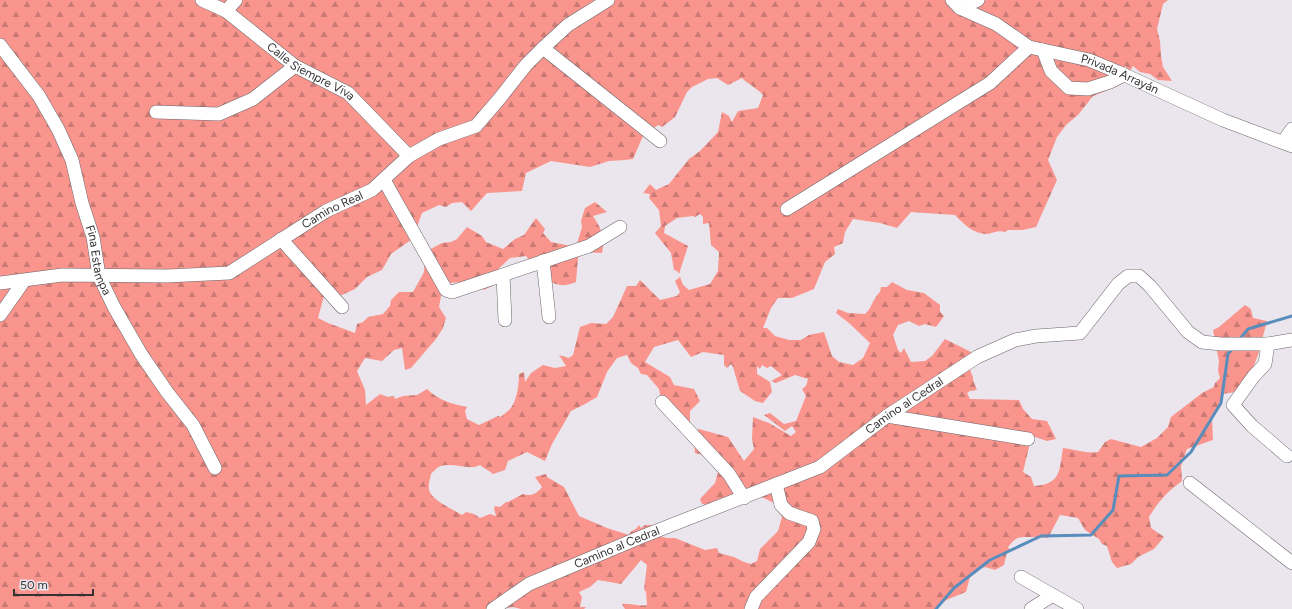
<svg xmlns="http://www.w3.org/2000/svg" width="1292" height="609" font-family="Figtree,sans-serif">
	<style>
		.forest { fill: url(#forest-firs); fill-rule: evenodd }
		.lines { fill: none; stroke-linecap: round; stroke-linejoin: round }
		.stream { stroke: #588dbc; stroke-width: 3 }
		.minor-casing { stroke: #69656b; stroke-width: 14 }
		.minor { stroke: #fff; stroke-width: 13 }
		.labels { text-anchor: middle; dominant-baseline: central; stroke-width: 3.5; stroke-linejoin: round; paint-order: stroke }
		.street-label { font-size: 12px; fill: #353336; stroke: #ebe6ed }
	</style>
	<defs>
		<pattern id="forest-firs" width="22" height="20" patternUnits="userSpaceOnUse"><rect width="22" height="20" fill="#f9958d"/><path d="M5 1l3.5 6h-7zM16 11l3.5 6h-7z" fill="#ca7a74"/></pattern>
	</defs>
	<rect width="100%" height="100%" fill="#ebe6ed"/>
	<path class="forest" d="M0 0H1168L1163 4 1157 29 1160 41 1161 56 1163 67 1172 81 1158 80 1150 74 1140 72 1133 66 1130 71 1125 66 1122 70 1118 86 1093 96 1078 115 1066 125 1057 137 1048 160 1057 180 1036 227 1023 230H1008L1005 232C998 230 994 233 987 234 973 234 964 224 955 215L911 212 897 228 880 223 853 219 845 232 843 243 834 247 835 254 825 262 814 289 792 298H778L771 308 763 328H767L775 336 789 340H801L809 335 824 332 832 356 839 362 853 365 863 358 870 343 849 323 836 313 838 309 848 313 865 314C872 308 873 298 880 292L881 287H887L892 282 907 290 924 293 940 305V312L944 316 936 327 925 324 919 326 909 321 898 325 893 335 898 350 901 353 904 348 911 362 925 361 932 356 945 339 971 352C968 361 969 370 973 377V380L977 390 970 391 967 393 970 399 1019 400 1023 409 1032 419 1047 421 1056 439 1047 441 1035 437 1031 439 1023 472 1031 477 1034 486C1062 484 1059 470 1063 448 1073 449 1088 454 1098 452L1105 442 1111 439 1141 447 1157 438 1168 427 1171 417 1202 393 1214 387 1215 383 1220 378 1218 371 1219 361 1213 330 1219 327 1245 305 1251 309 1253 318 1267 321 1258 355 1253 368 1236 392 1222 394 1218 408 1216 409 1212 419 1213 440 1187 449 1181 466 1182 481C1168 491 1158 502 1149 517L1151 528 1164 537 1154 549 1138 557 1131 564 1117 568 1112 562 1107 546 1102 544 1099 539 1085 530 1078 518 1060 515 1048 538C1043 538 1022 536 1018 538 1014 539 1011 544 1008 547L1010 550 1007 552 1004 565 995 570 985 567 971 573 966 592 946 600 935 609H625L622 604C630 603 639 607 647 605L646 592 644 589 647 565 641 560 621 584 598 580 590 587 579 592 582 597 580 607H586L584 609H521L513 607 501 609H0ZM717 78 728 85 742 78C749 85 757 88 763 95L758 108 738 111 732 122 729 116 722 112 718 132 700 151 689 159 669 184 656 190 650 184 643 193 650 194 649 198 659 210 661 226 655 233 671 253 674 270 677 271 679 274 688 246 664 233 665 226 677 218 693 216 695 217 700 214 703 217V224L709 223 711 245 719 252 718 271 710 284 689 290 683 285 680 277 675 281 680 292 677 296 660 300 640 280 636 286H627L613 317 606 324 591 323 580 327 573 355 569 358 559 355 566 366 555 368 543 365 531 373 525 382 524 372 519 374C519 384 517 404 508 411 506 413 503 414 501 417L498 416 479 425 467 419 465 411 467 407C452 404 438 400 427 389L417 395 403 396 395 399 394 396 388 397 380 394 366 405 365 390 357 371 365 358 382 361 394 350 402 348 405 370 411 368 436 339 443 328 446 318 439 307 441 296 450 283 471 281 484 290 494 285 492 275 510 258 526 256C530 261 533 264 538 268 542 271 544 277 549 280 557 287 567 286 576 282L578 258 584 252 602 253C605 236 602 230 593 216L607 212 595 202 585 208 581 221 582 227 576 247 551 242 543 233 545 229 536 218 524 235 515 239 503 249 486 242 482 236 467 227 457 239 451 242 442 243 425 252 424 272 413 292H399L391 300 390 306 383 314 368 317 363 322 357 324 355 333 328 323 318 318 324 296 337 294 342 295 355 289 367 277 382 270 391 254 418 235 417 227 422 213 439 205 446 207 452 203 462 202 471 211 487 193 522 191 526 173 551 161 590 167 609 161 625 160 633 159 643 136 658 125 662 127 675 117 687 92 692 87 708 79ZM678 340 691 357 703 352 724 355V365L727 368 731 364 733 367 740 391 755 401 763 403 772 392 770 382 757 374V366L760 369 762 365 767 368 771 366 782 375 771 381 776 383 795 375 808 379 806 386 802 389 806 396 796 421 784 424 770 413 764 415 785 431 792 426 796 432 791 436 769 423 753 417 752 439 754 449 744 461 728 437 699 429 693 432 695 453 712 457 718 472 715 483 700 499 702 504H704L705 510 755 494 774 503 782 517 778 531 760 549 757 561 751 564 744 562 734 557 719 553 717 548 705 550 675 538H667L654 535 657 525H645L641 528 639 525 636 529 630 532 629 535 607 528 579 516 564 487 547 477 546 474 535 477 542 487C537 493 532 497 523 494L508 502H506L500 507 495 506 494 508 496 516 490 514 480 518 474 514 466 512 462 515C453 509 432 501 429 490 428 485 430 479 431 474 434 471 437 467 441 466 454 462 469 471 480 465 484 469 489 470 493 474L505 470 508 461 527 452 545 461 552 444 571 411 585 404 597 397 607 372 617 358 627 355 631 363 638 368 641 374 647 375 659 389 662 405 690 428V411L700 401 694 389 674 385 670 377 645 362 654 347Z"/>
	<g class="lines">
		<path class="stream" d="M1239 340 1248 329 1292 316
			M936 609 954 588 990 560 1041 536 1091 535 1113 510 1119 476 1167 475 1191 452 1221 403 1228 354 1233 348"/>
		<g class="minor-casing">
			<g id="minor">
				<path id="s1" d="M202 0 226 11 295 66 348 93 409 156"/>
				<path id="s2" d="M952 0 960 8 996 24 1029 47 1089 60 1118 72 1223 120 1292 146"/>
				<path d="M960 8 978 0"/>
				<path d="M226 11 236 0"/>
				<path id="s3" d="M0 45 39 96 58 129 72 160 82 203 93 237 99 276 114 307 141 354 167 392 193 425 215 468"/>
				<path d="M543 48 660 141"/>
				<path d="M1043 50 1051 71 1069 88 1088 89 1110 82 1124 75"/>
				<path d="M156 112 219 114 253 99 295 66"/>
				<path d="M1283 142 1292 129"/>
				<path d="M384 180 446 290 452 292 589 246 620 227"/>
				<path d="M787 209 990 83 1029 47"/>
				<path d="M281 239 342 307"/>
				<path d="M543 261 549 317"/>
				<path d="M503 275 505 320"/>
				<path id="s4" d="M0 283 62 275 167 276 229 273 326 211 372 190 409 156 439 139 476 126 500 98 526 65 543 48 568 25 608 0"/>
				<path d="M0 315 24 281"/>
				<path d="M1268 344 1265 364 1253 377 1233 405 1252 426 1287 456"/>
				<path d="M662 402 729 474 744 498"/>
				<path d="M887 416 1028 439"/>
				<path d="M1190 483 1292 563"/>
				<path d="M1021 577 1077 609"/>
				<path id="s5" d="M493 609 529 584 641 537 820 467 887 416 977 357 1015 340 1036 336 1080 333 1118 284 1128 276H1139L1150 286 1188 332 1202 342 1221 344H1268L1292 340"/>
				<path d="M751 609 756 597 809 542 814 529 812 521 789 513 781 505 776 484"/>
				<path d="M1031 609 1053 595"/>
			</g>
		</g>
		<use href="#minor" class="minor"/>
	</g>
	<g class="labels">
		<g class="street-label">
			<text stroke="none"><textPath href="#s1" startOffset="131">Calle Siempre Viva</textPath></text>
			<text stroke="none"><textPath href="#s2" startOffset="186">Privada Arrayán</textPath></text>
			<text stroke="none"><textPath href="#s4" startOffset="351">Camino Real</textPath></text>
			<text stroke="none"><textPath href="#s3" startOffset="240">Fina Estampa</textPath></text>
			<text stroke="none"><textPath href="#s5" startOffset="462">Camino al Cedral</textPath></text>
			<text stroke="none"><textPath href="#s5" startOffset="139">Camino al Cedral</textPath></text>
		</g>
	</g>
	<path d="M14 589v6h79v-6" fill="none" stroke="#353336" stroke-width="2"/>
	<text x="20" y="589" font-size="12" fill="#353336" stroke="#ebe6ed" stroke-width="3" paint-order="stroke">50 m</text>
</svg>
